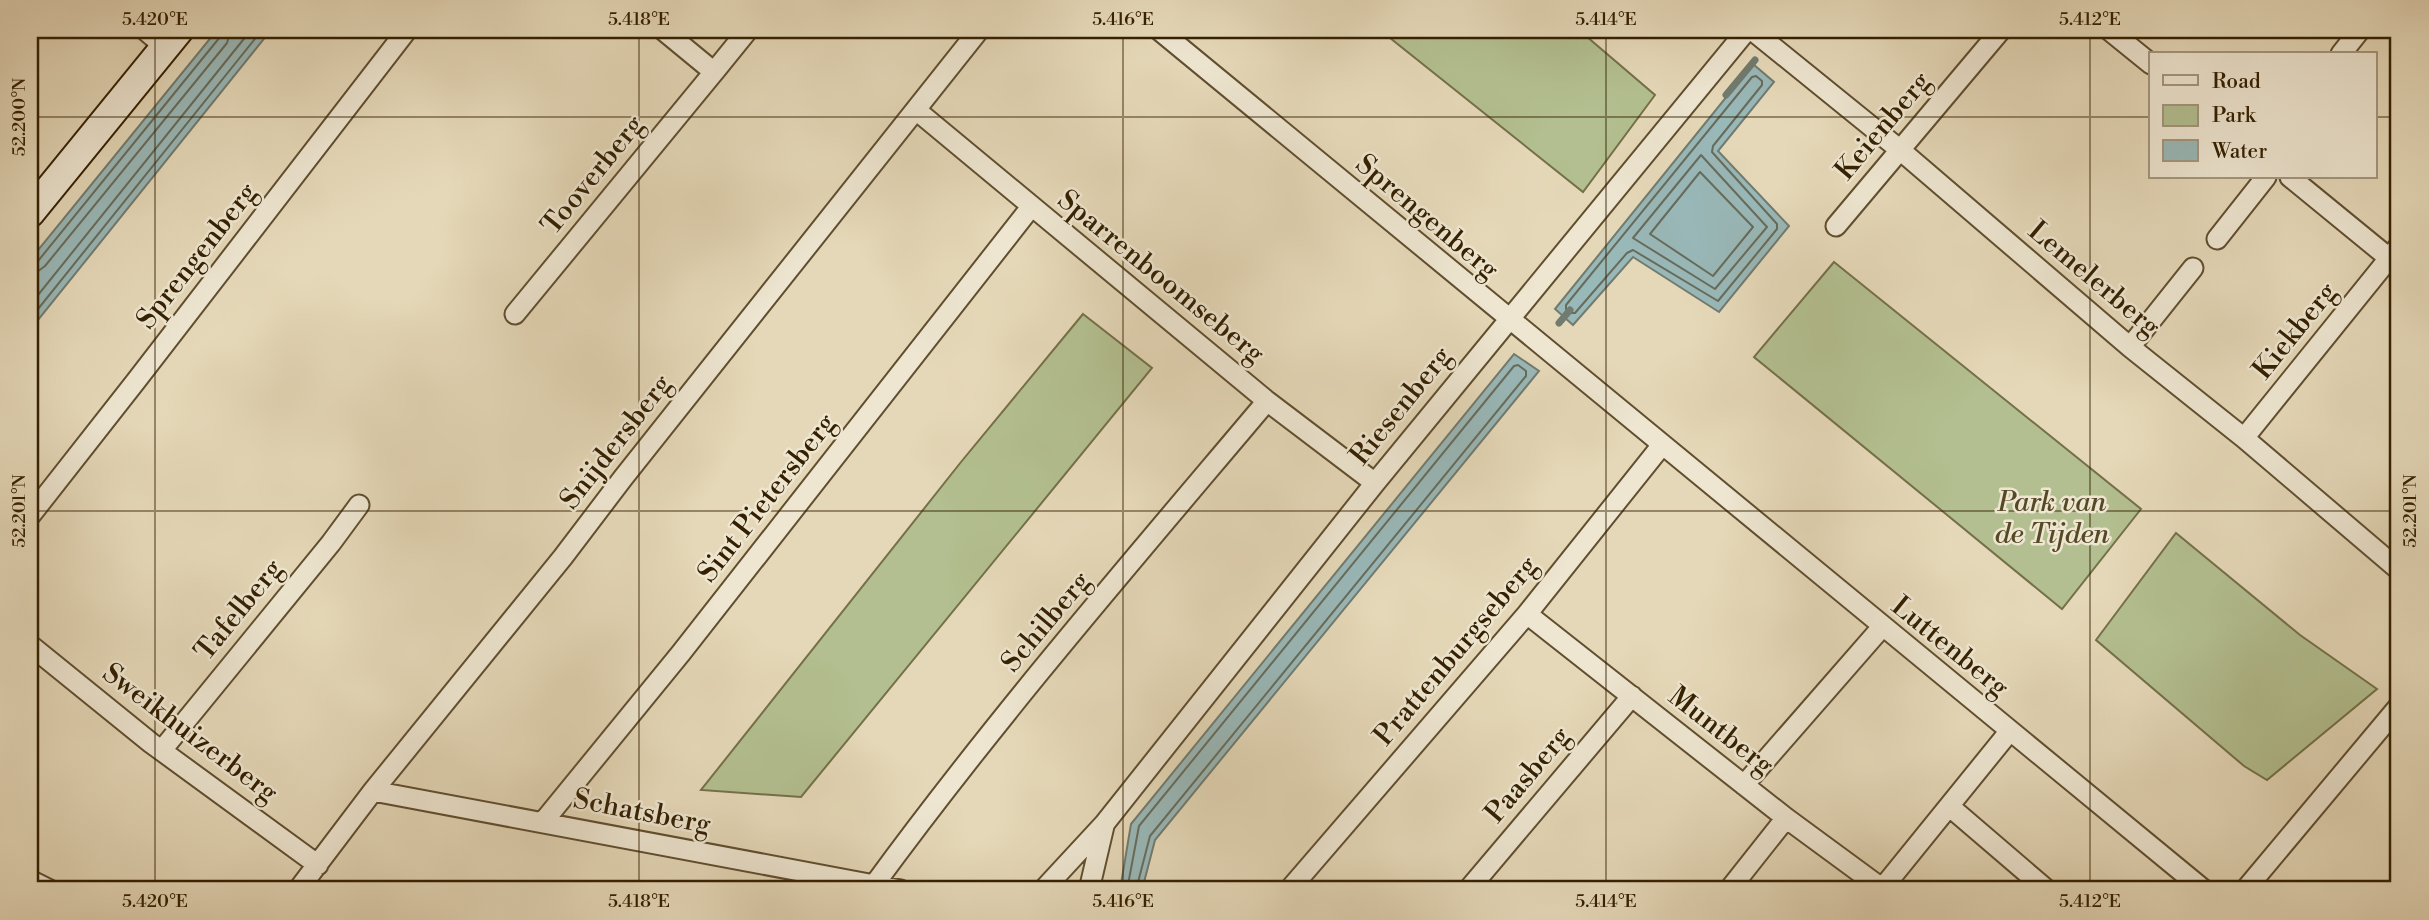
<svg xmlns="http://www.w3.org/2000/svg" width="2429" height="920" font-family="'Libre Bodoni',serif">
	<style>
		.green { fill: #b3bf90; stroke: #747048; stroke-width: 2 }
		.water { fill: #99b8b8; stroke: #717b6f; stroke-width: 2 }
		.lines { fill: none; stroke-linecap: round; stroke-linejoin: round }
		.shore { stroke: #666c5c; stroke-width: 2 }
		.stream { stroke: #717b6f; stroke-width: 7 }
		.street-casing { stroke: #604e2f; stroke-width: 23 }
		.secondary-casing { stroke: #342001; stroke-width: 32 }
		.street { stroke: #eee6d1; stroke-width: 19 }
		.secondary { stroke: #eee6d1; stroke-width: 28 }
		.ticks { fill: none; stroke: #342001; stroke-width: 2; stroke-opacity: 0.45 }
		.labels { text-anchor: middle; dominant-baseline: central; stroke-width: 5; stroke-linejoin: round; paint-order: stroke }
		.street-label { font-size: 28px; fill: #342001; stroke: #eee6d1 }
		.park-label { font-size: 28px; font-style: italic; fill: #544825; stroke: #eee6d1 }
		.neatline { fill: none; stroke: #342001; stroke-width: 2.5 }
		.ticks-label { font-size: 18px; text-anchor: middle; fill: #342001 }
	</style>
	<rect width="100%" height="100%" fill="#e5d8b8"/>
	<filter id="stains"><feTurbulence type="fractalNoise" baseFrequency=".00286" numOctaves="4"/><feColorMatrix values="0 0 0 0 .2 0 0 0 0 .09 0 0 0 0 .02 0 0 0 .5 -.17"/></filter>
	<radialGradient id="worn" r=".72"><stop offset=".6" stop-color="#630" stop-opacity="0"/><stop offset="1" stop-color="#630" stop-opacity=".3"/></radialGradient>
	<path class="green" d="M1380 30H1579L1655 95 1583 192Z
		M1834 262 2141 509 2062 609 1754 357Z
		M1083 314 1152 368 801 797 701 790 961 462Z
		M2176 533 2300 635 2377 689 2267 780 2244 766 2096 640Z"/>
	<path class="water" d="M217 30H271L30 330V260Z
		M1753 64 1774 82 1718 151 1789 226 1719 312 1633 257 1573 325 1555 309Z
		M1514 354 1539 371 1155 840 1142 890H1120L1131 824Z"/>
	<g class="lines">
		<path class="shore" d="M1756 76 1762 81V85L1713 146 1712 152 1777 224V229L1718 301 1633 250 1627 253 1575 313H1570L1566 309V305L1752 77Z
			M1701 155 1767 227 1715 289 1633 238Z
			M1700 172 1753 227 1713 276 1650 234Z
			M30 264 38 261 220 37 222 30
			M30 273 37 272 45 266 227 43 231 30
			M30 305 251 30
			M30 319 262 30
			M1127 890 1139 826 1514 366 1518 365 1526 371V376L1150 836 1136 890"/>
		<path class="stream" d="M1726 95 1755 60
			M1559 323 1570 310"/>
		<g class="street-casing">
			<path id="street" d="M145 30 165 47
				M663 30 714 72 748 30
				M1159 30C1505 319 1854 605 2204 890
				M1752 30 1899 149 2130 347 2244 438 2399 570
				M2109 30 2151 64
				M2341 54 2360 30
				M916 110 1267 401 1375 483
				M2290 177 2389 258
				M1836 226 2001 30
				M2217 239 2266 177
				M515 314 714 72
				M2130 347 2193 268
				M2244 438 2399 246
				M30 516 136 381 407 30
				M1527 614 1786 818 1884 890
				M30 645 151 743 318 865
				M162 750 331 543 359 505
				M1744 785 1882 627
				M373 791 901 890
				M1949 806 2047 890
				M543 822 681 653 1031 207
				M30 880 50 890
				M874 885C997 717 1133 560 1267 401
				M298 890 373 791 563 557 623 478 979 30
				M1043 890 1105 823 1375 483 1747 30
				M1089 890 1104 826
				M1289 890 1527 614 1662 445
				M1468 890 1632 696
				M1729 890 1786 818
				M1881 890 2009 732
				M2245 890 2399 706"/>
		</g>
		<g class="secondary-casing">
			<path id="secondary" d="M30 213 179 30"/>
		</g>
		<use href="#street" class="street"/>
		<use href="#secondary" class="secondary"/>
	</g>
	<path class="ticks" d="M155 30V890M639 30V890M1123 30V890M1606 30V890M2090 30V890M30 117H2151M2375 117H2399M30 511H2399"/>
	<g class="labels">
		<g class="street-label">
			<text transform="translate(1883 126) rotate(-50)">Keienberg</text>
			<text transform="translate(593 175) rotate(-51)">Tooverberg</text>
			<text transform="translate(1427 217) rotate(40)">Sprengenberg</text>
			<text transform="translate(197 256) rotate(-52)">Sprengenberg</text>
			<text transform="translate(1161 277) rotate(39)">Sparrenboomseberg</text>
			<text transform="translate(2094 279) rotate(40)">Lemelerberg</text>
			<text transform="translate(2295 331) rotate(-51)">Kiekberg</text>
			<text transform="translate(1401 406) rotate(-51)">Riesenberg</text>
			<text transform="translate(616 442) rotate(-52)">Snijdersberg</text>
			<text transform="translate(767 498) rotate(-52)">Sint Pietersberg</text>
			<text transform="translate(239 610) rotate(-51)">Tafelberg</text>
			<text transform="translate(1046 622) rotate(-50)">Schilberg</text>
			<text transform="translate(1950 647) rotate(39)">Luttenberg</text>
			<text transform="translate(1456 651) rotate(-50)">Prattenburgseberg</text>
			<text transform="translate(1721 731) rotate(38)">Muntberg</text>
			<text transform="translate(190 733) rotate(37)">Sweikhuizerberg</text>
			<text transform="translate(1528 775) rotate(-50)">Paasberg</text>
			<text transform="translate(642 812) rotate(11)">Schatsberg</text>
		</g>
		<g class="park-label">
			<text x="2052" y="502">Park van<tspan x="2052" dy="32">de Tijden</tspan></text>
		</g>
	</g>
	<rect width="2429" height="920" fill="none" stroke="#e5d8b8" stroke-width="77"/>
	<rect x="2149" y="52" width="228" height="126" fill="#eee6d1" stroke="#a4977e" stroke-width="2"/>
	<rect x="2163" y="75" width="35" height="10" fill="#eee6d1" stroke="#a4977e" stroke-width="2"/>
	<text x="2212" y="88" font-size="21" fill="#342001">Road</text>
	<rect x="2163" y="105" width="35" height="21" fill="#b3bf90" stroke="#a4977e" stroke-width="2"/>
	<text x="2212" y="122" font-size="21" fill="#342001">Park</text>
	<rect x="2163" y="140" width="35" height="21" fill="#99b8b8" stroke="#a4977e" stroke-width="2"/>
	<text x="2212" y="158" font-size="21" fill="#342001">Water</text>
	<rect x="38" y="38" width="2352" height="843" class="neatline"/>
	<g class="ticks-label">
		<text x="155" y="25">5.420°E</text>
		<text x="639" y="25">5.418°E</text>
		<text x="1123" y="25">5.416°E</text>
		<text x="1606" y="25">5.414°E</text>
		<text x="2090" y="25">5.412°E</text>
		<text transform="translate(19 117) rotate(-90)" y="6">52.200°N</text>
		<text transform="translate(2410 511) rotate(-90)" y="6">52.201°N</text>
		<text transform="translate(19 511) rotate(-90)" y="6">52.201°N</text>
		<text x="155" y="907">5.420°E</text>
		<text x="639" y="907">5.418°E</text>
		<text x="1123" y="907">5.416°E</text>
		<text x="1606" y="907">5.414°E</text>
		<text x="2090" y="907">5.412°E</text>
	</g>
	<rect width="100%" height="100%" filter="url(#stains)"/>
	<rect width="100%" height="100%" fill="url(#worn)"/>
</svg>
